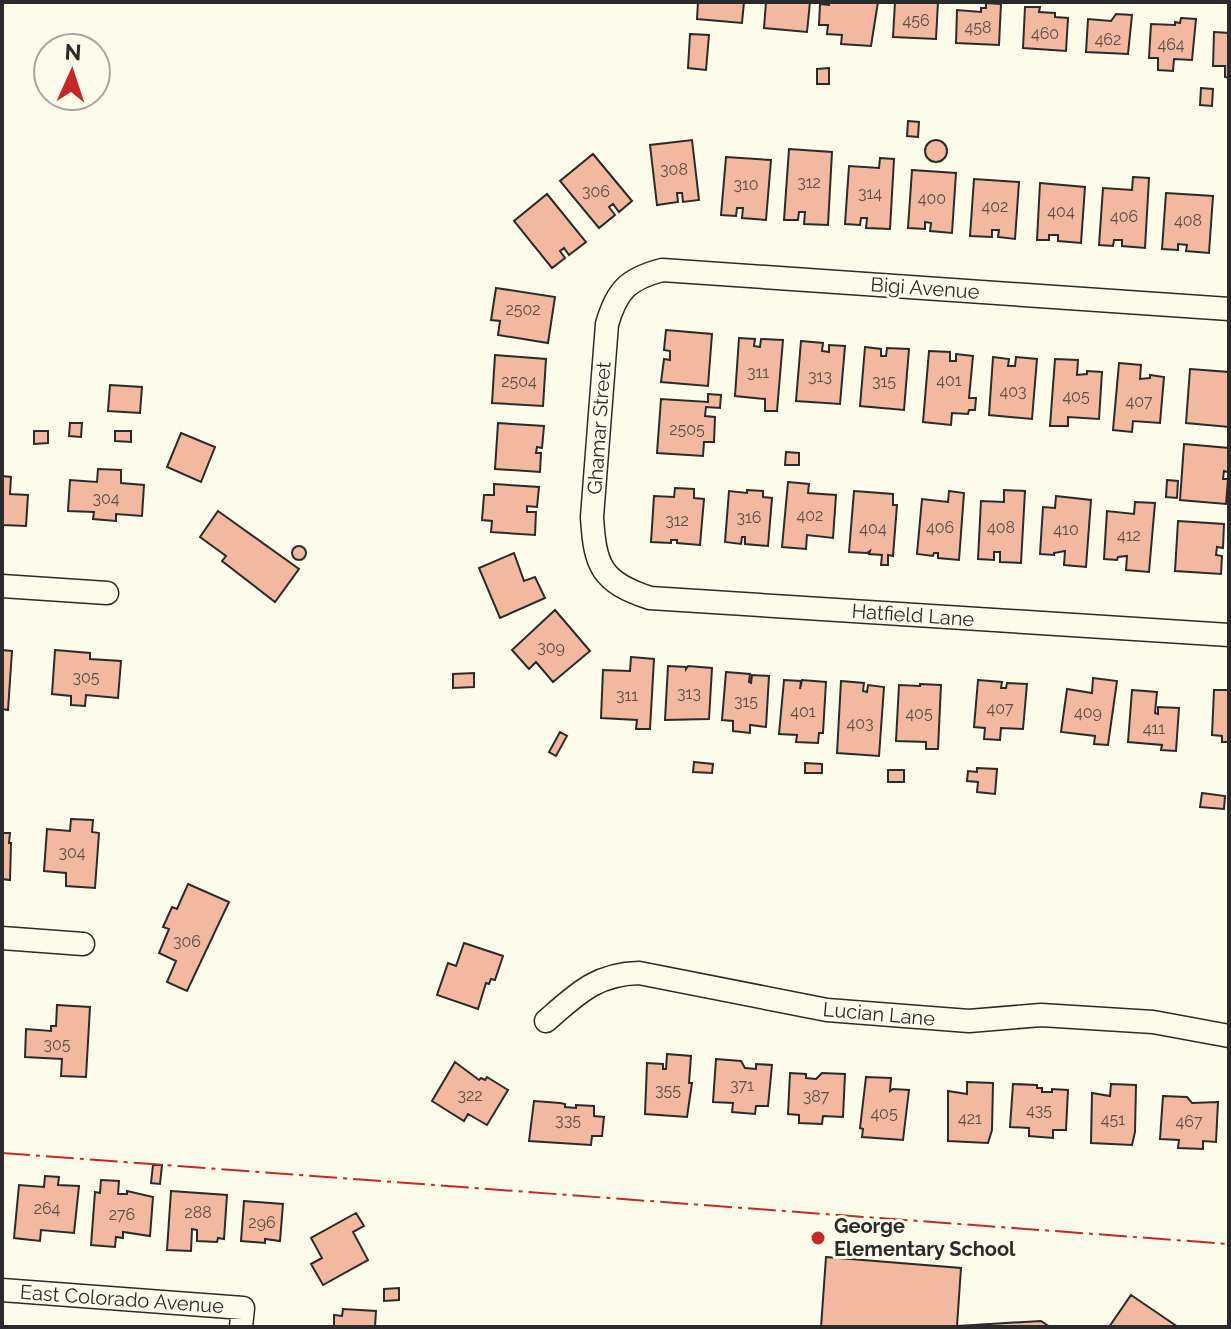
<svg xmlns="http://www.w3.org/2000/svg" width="1231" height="1329" font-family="Raleway,sans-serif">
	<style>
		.building { fill: #f2b8a0; stroke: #2b2b2b; stroke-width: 2 }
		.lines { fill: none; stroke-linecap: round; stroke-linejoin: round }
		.minor-casing { stroke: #2b2b2b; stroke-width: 25 }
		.minor { stroke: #fdfbea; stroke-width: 22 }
		.power { stroke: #c62828; stroke-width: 2; stroke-dasharray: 28 6 4 6; stroke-linecap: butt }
		.poi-dot { fill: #c62828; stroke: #fdfbea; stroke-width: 3 }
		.labels { text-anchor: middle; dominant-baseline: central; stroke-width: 6; stroke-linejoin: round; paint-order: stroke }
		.number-label { font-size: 16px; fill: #5d4e48 }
		.street-label { font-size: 20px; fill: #2b2b2b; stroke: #fdfbea }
		.poi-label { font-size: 20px; font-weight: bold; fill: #2b2b2b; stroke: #fdfbea; text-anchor: start }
	</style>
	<rect width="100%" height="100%" fill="#fdfbea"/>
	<path class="building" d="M698 2H744L742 23 697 19Z
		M766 2H810L807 32 764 28Z
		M829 2H878L871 46 841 44 842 35 827 34 828 25H819L820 4 829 5Z
		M895 2H938L936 39 893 37Z
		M986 3 1001 4 999 45 956 43 957 10 981 12V8H986Z
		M1025 7H1040L1039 12 1055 13V17L1068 18 1066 51 1023 48Z
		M1116 14 1132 15 1128 54 1086 52 1088 19 1111 21Z
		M1181 18 1196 19 1192 60 1174 59 1173 71 1158 70V58H1149L1151 24 1175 25V22L1180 23Z
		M1214 32 1229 33V78L1225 77V66H1213Z
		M690 34 709 35 706 70 688 68Z
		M829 68V84H817V69Z
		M1201 88 1213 89 1212 106 1200 105Z
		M908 121 919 122 918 137 907 136Z
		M925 151a11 11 0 1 1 22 0a11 11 0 1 1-22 0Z
		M692 140 699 200 683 202 682 193H677L678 202 657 205 650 145Z
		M789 149 832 152 828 225 804 224 805 212H799L798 220H784Z
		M593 154 632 201 619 212 613 204 609 207 615 215 599 228 560 181Z
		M726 157 771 160 766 220 742 218 743 208H737L736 216 721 215Z
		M880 158 894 159 890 229 866 228 867 218H861L860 225 845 224 849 166 879 168Z
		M912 170 956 173 952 233 930 231 931 223 925 222V229L908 228Z
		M1133 177 1149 178 1145 248 1122 246V240H1114L1113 246 1099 245 1103 188 1132 190Z
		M974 179 1019 182 1015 239 998 237 999 230H992V237L970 236Z
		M1040 183 1085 187 1081 243 1058 241V235H1049V240H1037Z
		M1166 193 1213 196 1209 253 1186 251 1187 245 1178 244V250L1162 249Z
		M547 194 586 242 569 255 564 248 560 251 565 258 552 268 514 221Z
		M496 288 555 297 548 343 498 335 500 321 491 320Z
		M666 330 712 334 708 386 661 382 664 359 670 360V351L664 350Z
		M739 338 755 339 754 346 760 347 761 339 783 340 777 411H765V399L735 396Z
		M801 341 823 343 822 351 829 352V345L845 346 840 404 796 401Z
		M865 347 881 349V356H886L887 348 909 349 904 410 860 406Z
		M929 351 950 352V361H956V354L973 356 969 398H976L975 410H969L968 414 952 413 951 425 923 422Z
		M495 355 546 359 543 406 492 403Z
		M993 357 1009 359 1008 366H1015L1016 357 1037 359 1032 419 989 415Z
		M1055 359 1078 360 1077 375 1087 374V371L1102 372 1099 419 1068 417V426H1050Z
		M1119 363 1141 365 1140 379 1150 378V375L1164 377 1160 423 1133 421 1132 432 1113 430Z
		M1190 369 1229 372V427L1186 423Z
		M110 385 142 387 140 413 108 411Z
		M708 394 721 395 720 408 706 407 705 416 715 417 714 442H704L703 456 657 453 661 399 708 402Z
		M70 423H82L81 437 69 436Z
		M498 423 544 426 542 448 537 447 536 453H541L540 472 495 469Z
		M34 431H48V443L34 444Z
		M115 431H131V442L115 441Z
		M181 433 215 447 201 482 167 467Z
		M1184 444 1229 448 1228 472 1224 471 1223 479H1228L1226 504 1180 500Z
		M786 452 799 453V465H785Z
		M98 469 121 470V483L144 485 142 516 116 514V521L93 519 94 512 68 511 70 480 97 482Z
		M2 476 11 477 10 494 28 495 26 526 2 525Z
		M1167 480 1178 481 1177 498 1166 497Z
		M788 482 809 484 808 493 836 495 833 538 807 535 806 549 782 547Z
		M494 484 539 487 537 507 527 506V512H536L535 535 491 532 492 521 482 520 484 495H494Z
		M675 488 694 489V498L704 499 700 545 677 543V540H671V543L651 542 654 496 674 497Z
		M747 490 763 491V497L772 498 768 546 745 544V537H742L741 544 725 542 729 491 747 493Z
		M1004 490 1025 491 1021 563 1000 562V552H994V560L978 559 981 501 1004 502Z
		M854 491 893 494V505H897L893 556 888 555V565H881L882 555 869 554 870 551 867 553 849 552Z
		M949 491 964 493 959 560 938 558V553H934L933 556 917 554 922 499 948 502Z
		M1056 496 1091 500 1086 567 1064 565 1065 551 1054 553V555L1040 554 1043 507 1055 508Z
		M1135 502 1155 503 1149 572 1126 570 1127 556 1118 557 1117 560 1104 559 1107 511 1134 514Z
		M218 511 299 569 275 602 222 561 226 556 200 537Z
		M1178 521 1224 524 1223 548 1217 547 1216 555 1222 556 1221 574 1175 571Z
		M292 553a7 7 0 1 1 14 0a7 7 0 1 1-14 0Z
		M514 553 524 581 535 577 545 598 500 618 479 568Z
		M555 610 590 651 553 682 536 662 529 669 512 650Z
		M2 650 12 651 8 710 2 709Z
		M55 650 90 653V659L121 661 118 698 86 695 85 706 71 705V696L52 694Z
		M631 657 654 659 650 729H636L637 720 601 718 603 670 630 671Z
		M668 666 686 667V669L688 666 712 668 709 719 665 720Z
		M726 672 750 674 749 682 751 683 752 675 769 676 766 727 750 725V733L733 731V721L722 720Z
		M474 673V687L453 688V674Z
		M1093 678 1117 681 1108 745 1094 744 1095 736 1061 732 1067 689 1092 693Z
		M784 680 801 681 800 689 802 680 826 682 823 733H819L818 743 796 742 797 735 779 734Z
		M978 680 1002 682 1001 688H1006L1007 683 1027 684 1023 729 1001 728 1000 740 984 739 985 728 974 727Z
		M841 681 864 683 863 691 867 692 868 685 884 687 879 756 837 753Z
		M920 684 941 685 938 749H926V742L896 741 899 685 920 686Z
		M1132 690 1157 692 1155 713 1158 714V707L1179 708 1176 751 1161 750 1162 745 1128 742Z
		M1214 690H1229V742H1222V736L1212 735Z
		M560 732 567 736 556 756 549 752Z
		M694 762 713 764 712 773 693 772Z
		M805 763 822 764V773H805Z
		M977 768 997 769 995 794 977 792 978 782 967 781 968 771 977 772Z
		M888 770H904V782H888Z
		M1202 793 1225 796 1224 809 1200 807Z
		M71 819 93 820 92 832 99 833 95 888 66 886V873L44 871 47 829 70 831Z
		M2 833H10L9 843H11L10 880 2 879Z
		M188 884 229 902 187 991 167 982 176 961 159 953 169 929 163 927 172 907 177 909Z
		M464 943 503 956 495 980 491 979 489 984 486 983 478 1009 437 995 448 963 456 966Z
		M57 1005 90 1007 86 1077 61 1076 62 1059 25 1057 26 1029 51 1031V1026H56Z
		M667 1054 691 1056 689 1083H692L687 1117 645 1114 647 1063 663 1064V1069H666Z
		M716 1059 741 1061 745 1068 756 1069V1064L772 1065 768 1106H756L755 1114 732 1112 733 1103 713 1102Z
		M455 1062 479 1080 481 1078 485 1080 487 1077 508 1090 487 1125 468 1114 464 1121 432 1101Z
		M790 1073 806 1074V1078L816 1079 822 1073 845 1074 843 1117 823 1116 822 1124 799 1123V1115L788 1114Z
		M866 1077 891 1078 890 1091 893 1089 909 1090 903 1140 862 1137 863 1129 860 1128Z
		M967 1082 993 1083 992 1130 988 1143 948 1141V1091L967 1094Z
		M1013 1084 1037 1085V1088H1042V1092H1052V1089L1068 1090 1066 1130H1053V1138L1029 1136V1128L1010 1127Z
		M1111 1084 1136 1085 1135 1132 1132 1145 1091 1143 1092 1093 1110 1096Z
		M1163 1096 1187 1097 1192 1103 1218 1102 1216 1142 1203 1141V1149L1178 1148 1179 1140 1160 1139Z
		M534 1101 560 1103 565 1104V1107L576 1108V1105L594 1106V1116L604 1117 602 1136H592L591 1145 529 1141Z
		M153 1165H162L160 1184 151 1183Z
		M45 1176 59 1177 58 1185 79 1186 74 1233 41 1230 40 1241 14 1238 19 1185 44 1187Z
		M101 1180 119 1181 118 1194H127V1191L153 1197 150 1236 123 1232V1238L116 1237 115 1247 91 1245 95 1192 100 1193Z
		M171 1191 227 1195 224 1239 218 1238 217 1242 197 1241V1230L192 1229 191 1251 167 1250Z
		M244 1201 283 1204 280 1241 265 1239V1243L241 1241Z
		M356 1213 364 1226 353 1232 368 1260 323 1285 311 1264 322 1258 311 1238Z
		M826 1257 961 1268 957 1326 1041 1321 1050 1327H821Z
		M399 1288V1300L384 1301V1289Z
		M1131 1295 1178 1327H1109Z
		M343 1309 376 1311 375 1327H334V1315L342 1316Z"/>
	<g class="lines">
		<g class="minor-casing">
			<path id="minor" d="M1229 309 662 270C628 279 617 290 607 324L592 517C595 566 601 582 650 598L1229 635
				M2 586 107 593
				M2 938 83 944
				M546 1021C577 994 596 974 639 973L827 1010 969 1021 1041 1015 1153 1022 1229 1036
				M2 1290 243 1308 241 1327"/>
		</g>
		<use href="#minor" class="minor"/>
		<path class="power" d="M2 1153 1229 1244"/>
	</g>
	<circle class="poi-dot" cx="818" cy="1238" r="8"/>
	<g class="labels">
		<g class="number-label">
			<text x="916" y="20">456</text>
			<text x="978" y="27">458</text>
			<text x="1045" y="33">460</text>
			<text x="1108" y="39">462</text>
			<text x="1171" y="44">464</text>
			<text x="674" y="169">308</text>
			<text x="809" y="182">312</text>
			<text x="746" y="184">310</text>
			<text x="596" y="191">306</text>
			<text x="870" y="193">314</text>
			<text x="932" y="198">400</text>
			<text x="995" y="206">402</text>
			<text x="1061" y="211">404</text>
			<text x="1124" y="216">406</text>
			<text x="1188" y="220">408</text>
			<text x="523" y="309">2502</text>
			<text x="758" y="372">311</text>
			<text x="820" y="376">313</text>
			<text x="949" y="380">401</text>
			<text x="519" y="381">2504</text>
			<text x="884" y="381">315</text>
			<text x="1013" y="391">403</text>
			<text x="1076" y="396">405</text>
			<text x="1139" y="401">407</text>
			<text x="687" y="429">2505</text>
			<text x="106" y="498">304</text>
			<text x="810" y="515">402</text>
			<text x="749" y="517">316</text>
			<text x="677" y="520">312</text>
			<text x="940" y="527">406</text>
			<text x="1001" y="527">408</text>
			<text x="873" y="528">404</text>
			<text x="1066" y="529">410</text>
			<text x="1129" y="535">412</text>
			<text x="551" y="647">309</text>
			<text x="86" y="677">305</text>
			<text x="689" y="693">313</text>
			<text x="627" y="695">311</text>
			<text x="746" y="701">315</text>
			<text x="1000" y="708">407</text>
			<text x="803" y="711">401</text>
			<text x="1088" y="712">409</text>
			<text x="919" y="713">405</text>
			<text x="860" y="723">403</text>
			<text x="1154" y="728">411</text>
			<text x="72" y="852">304</text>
			<text x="187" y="941">306</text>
			<text x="57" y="1044">305</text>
			<text x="742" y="1085">371</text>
			<text x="668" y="1090">355</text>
			<text x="470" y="1095">322</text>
			<text x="816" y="1096">387</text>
			<text x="1039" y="1110">435</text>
			<text x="884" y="1113">405</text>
			<text x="970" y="1118">421</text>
			<text x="1113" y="1119">451</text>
			<text x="568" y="1120">335</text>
			<text x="1189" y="1121">467</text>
			<text x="47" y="1208">264</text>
			<text x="198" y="1212">288</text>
			<text x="122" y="1214">276</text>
			<text x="262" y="1222">296</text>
		</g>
		<g class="street-label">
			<text transform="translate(925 288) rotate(4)">Bigi Avenue</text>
			<text transform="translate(599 428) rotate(-86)">Ghamar Street</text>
			<text transform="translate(913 615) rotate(4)">Hatfield Lane</text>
			<text transform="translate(879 1014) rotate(5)">Lucian Lane</text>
			<text transform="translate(122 1299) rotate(4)">East Colorado Avenue</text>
		</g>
		<g class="poi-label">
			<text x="834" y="1226">George<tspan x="834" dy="23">Elementary School</tspan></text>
		</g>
	</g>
	<rect width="1231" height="1329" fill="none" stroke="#2b2b2b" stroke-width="8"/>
	<g transform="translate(72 72) rotate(3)"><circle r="38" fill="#fdfbea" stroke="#a9a89e" stroke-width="2"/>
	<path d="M0-6L14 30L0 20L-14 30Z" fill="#c62828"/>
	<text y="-12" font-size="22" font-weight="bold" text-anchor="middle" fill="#2b2b2b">N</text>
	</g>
</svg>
